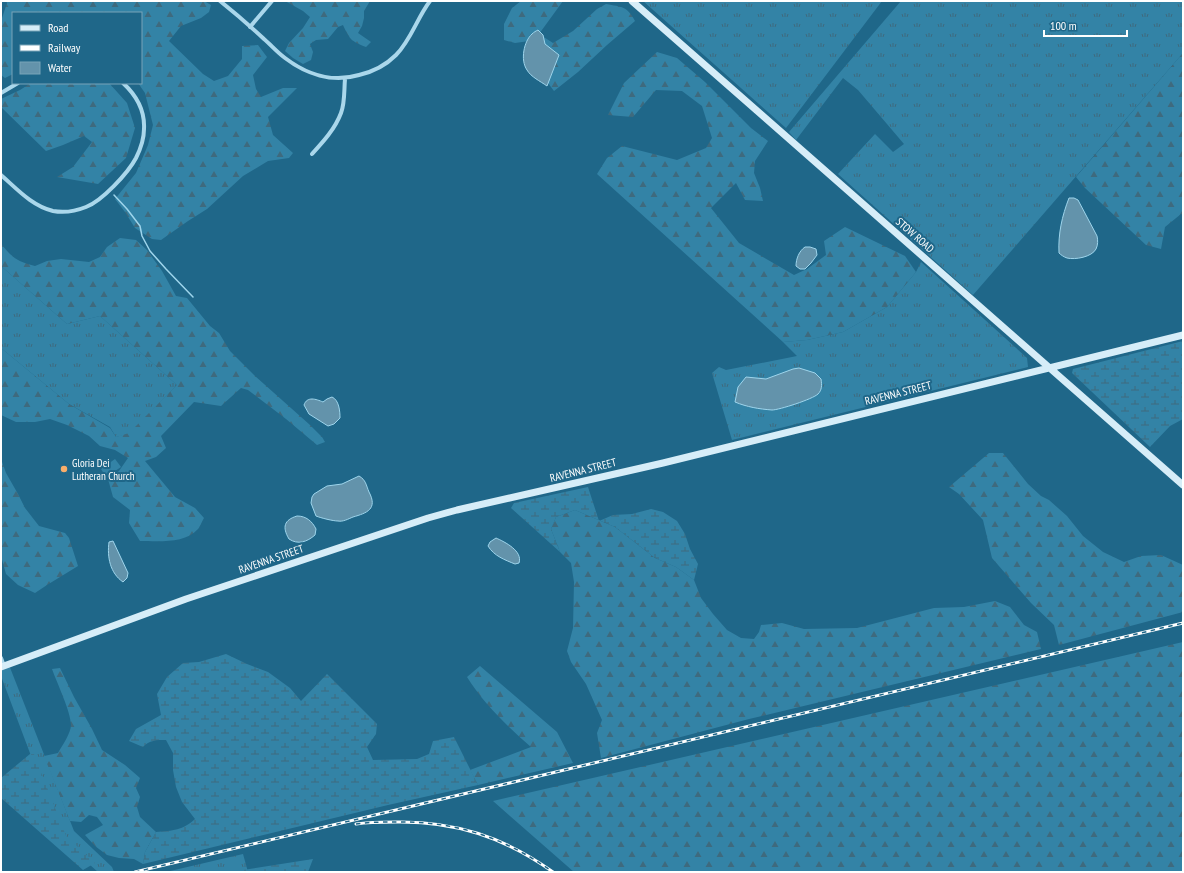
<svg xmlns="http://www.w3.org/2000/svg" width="1184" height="873" font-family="'PT Sans Narrow',sans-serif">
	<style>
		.grass { fill: url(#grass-tufts) }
		.forest { fill: url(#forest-firs) }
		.wetland { fill: url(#wetland-marsh) }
		.water { fill: #6393ab; stroke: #9ed5ec }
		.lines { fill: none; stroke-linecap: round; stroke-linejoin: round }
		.stream { stroke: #9ed5ec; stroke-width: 1.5 }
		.street { stroke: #aad7eb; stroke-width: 4 }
		.secondary { stroke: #d6edf8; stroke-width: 7 }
		.rail-casing { stroke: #fff; stroke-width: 3 }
		.rail { stroke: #1f6789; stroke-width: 1.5; stroke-dasharray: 4.5; stroke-linecap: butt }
		.poi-dot { fill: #f9ae6a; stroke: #1f6789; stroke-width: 1.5 }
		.labels { text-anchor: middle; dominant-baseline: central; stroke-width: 4; stroke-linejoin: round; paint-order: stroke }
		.street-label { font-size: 11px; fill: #fff; stroke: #1f6789 }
		.poi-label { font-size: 11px; fill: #fff; stroke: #1f6789; text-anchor: start }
	</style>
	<defs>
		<pattern id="grass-tufts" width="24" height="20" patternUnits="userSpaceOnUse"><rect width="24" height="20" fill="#3383a6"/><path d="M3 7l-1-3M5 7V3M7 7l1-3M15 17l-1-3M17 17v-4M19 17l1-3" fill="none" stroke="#3e6a7e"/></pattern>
		<pattern id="forest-firs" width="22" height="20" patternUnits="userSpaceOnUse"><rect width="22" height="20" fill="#3383a6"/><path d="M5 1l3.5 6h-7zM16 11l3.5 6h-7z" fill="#3e6a7e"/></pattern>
		<pattern id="wetland-marsh" width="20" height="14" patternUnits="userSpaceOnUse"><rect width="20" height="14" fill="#3383a6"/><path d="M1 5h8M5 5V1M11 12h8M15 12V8" fill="none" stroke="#3e6a7e"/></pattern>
	</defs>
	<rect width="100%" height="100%" fill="#1f6789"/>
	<path class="grass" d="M643 1H882L786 128Z
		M901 1H1183V53L973 295 838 174 875 134 893 152 904 144 858 90 843 78 796 140 789 132Z
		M921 262 1027 358 1028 367 732 440 712 373 719 367 726 370 797 356 783 342 807 340 843 332 887 307 916 272Z
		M1 266 67 324 100 316 177 385 129 434 116 437 110 427 69 404 1 348Z
		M115 459 121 467 106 477 101 469Z
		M9 665 74 831 112 867 114 872H98L63 841 1 676V668Z
		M243 854 248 872H166Z"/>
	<path class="forest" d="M6 1H204L211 5 209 12 201 18 181 26 169 41 203 74 214 81 228 76 242 59V46L258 45 267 57 253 75 256 89 261 97 283 88H297L268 117 273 135 293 153 289 158 268 161 243 176 207 209 188 221 161 240 152 239 135 228 125 212 115 199 136 173 148 145 153 125 145 93 138 83H141V13H13V74L5 78 1 75V21L7 3Z
		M285 1H370L364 11V18L362 26 358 33 371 42 366 47C351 41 350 40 343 25L338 27 328 39 316 40 310 44 313 52 311 60 303 64 293 58 285 51 289 43 303 28 310 17 303 11Z
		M521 1H563L539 34 553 43 573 31 597 9 606 4C622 7 627 6 635 21L607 45 578 72 554 91 548 83 559 55 536 40 515 43 504 40V24L512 8Z
		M657 52 677 58 705 82 751 128 768 141 755 161 754 173 760 188 763 201 745 200 736 183 711 208 739 243 794 275 807 269 826 255 824 241 845 227 905 256 916 272 887 307 843 332 807 340 783 342 597 174 607 158 622 146 677 160 706 148 712 138 702 106 682 91 656 90 633 117 608 115 624 83Z
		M1183 53V214H1181L1165 227 1161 249 1146 245 1085 188 1076 177Z
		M31 83H109L127 103 135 128 126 158 98 184 57 177 73 167 92 142 84 136 63 145 46 151 1 107V99L20 90Z
		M120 238 136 240 147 250 162 271 176 296 187 298 210 326 219 333 230 351 255 376 310 425 322 437 325 442 317 445 286 419 248 390 241 388 221 406 194 402 161 436 166 448 156 457 145 461 175 497 195 508 204 518C202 521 200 527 198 529 185 544 158 541 140 541L129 523 130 510 113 497 108 479 119 471 128 458 115 450 100 446 89 436 67 425 50 419 35 422H16L1 415V348L69 404 110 428 116 437 129 433 177 385 100 316 67 324 1 266V244C13 258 16 261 35 266L47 261 61 259 89 262 100 257 107 247Z
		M989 453H1003L1028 484 1041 496 1049 500 1067 516 1083 536 1103 552 1124 562 1141 556 1161 555 1183 565V612L1059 645 1054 625 1031 603 992 558 983 520 959 494 949 487Z
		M1 459 6 473 18 494 25 508 39 526 65 533 69 538 78 566 47 585 35 593 18 585 6 574 1 556Z
		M575 510 615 527 655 558 676 567 694 580 701 598 713 614 727 630 741 638 754 639 759 632 761 625 782 623 804 629 857 628 934 608 964 607 995 601 1010 607 1024 625 1037 632 1041 649 749 719 601 758 597 733 602 720 586 684 571 662 567 651 573 628 574 582 571 563 560 552 551 529 556 517Z
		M1183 642V872H574L493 801Z
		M480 666 557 732 573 763 478 785 470 770 531 747C507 726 484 704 467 677Z
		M60 668 74 697 92 729 102 750 125 765 140 778 136 788 140 797 137 807 140 817 156 832 145 852 143 864 134 859 119 858 107 855 95 846 85 835 103 825 97 817 89 815 81 822 70 821 44 756 58 753C62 746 71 733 71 725 71 712 57 683 52 669Z"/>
	<path class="wetland" d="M1183 341V419L1170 426 1150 447 1072 373 1073 369Z
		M588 487 599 521 613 515 632 514 651 509 663 512 677 521 685 534 690 549 698 564 694 580 676 567 655 558 615 527 575 510 556 517 551 529 560 552 511 508 514 503Z
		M226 654 247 664 268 672 290 688 301 701 327 674 377 724 376 734 367 747 373 760 417 759 429 754 433 741 454 737 478 785 388 805 143 864 145 852 156 832C173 831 183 830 195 819L182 802 176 787 173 770V753L166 740C157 740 149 740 143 747L129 741 136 729 161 715 157 694 167 677 183 663 199 662Z
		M30 754H34L66 836 95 863 83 870 1 798V778Z
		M313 859 308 872H230Z"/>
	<path class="water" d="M538 30 543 35 545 44 559 55 547 86C540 81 531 77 527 70 520 60 524 41 532 34 534 32 536 31 538 30Z
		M1069 198H1074L1078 200 1097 236C1098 240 1098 245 1096 249 1092 257 1075 260 1067 258 1064 257 1061 255 1059 253 1058 234 1062 216 1069 198Z
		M805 247H810L816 249 817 255 811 263 805 269H800L796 266C796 259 799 251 805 247Z
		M799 368 815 373 821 379C822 385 822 390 818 394 813 399 779 410 772 410 759 409 747 407 735 402L738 387 746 377 766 379 793 369Z
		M332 397C339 400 340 411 340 418L334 424 328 426 309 414 304 405C307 396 316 399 323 402L327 399Z
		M359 476C366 480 366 485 369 492 378 509 367 513 353 517 348 519 343 522 338 521 333 521 321 518 316 516L311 503 312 497 314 494 327 486 342 484Z
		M297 516C306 516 312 521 316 529L315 535C307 542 298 545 289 539 282 527 284 520 297 516Z
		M496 538C505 542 523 551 519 563L515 564C505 560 494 556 488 546L490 542Z
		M113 541 128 573 127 578 123 582C110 573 107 557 109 542Z"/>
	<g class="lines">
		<path class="stream" d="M114 195 127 209 140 226 142 236 150 251 166 269 193 297"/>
		<path class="street" d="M220 1C235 13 250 26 264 39 271 45 277 52 285 58 306 74 332 83 359 75 372 72 386 65 396 55 411 40 417 18 430 1
			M250 27 272 1
			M1 93 18 83
			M312 154C323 142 335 129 341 113 345 103 344 90 345 79
			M1 175C17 189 32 206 53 211 64 213 76 211 86 207 102 201 128 173 136 158 140 150 144 138 144 129 145 111 136 95 123 83
			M1 658 4 666"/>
		<path class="secondary" d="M632 1 1183 485
			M1 667 186 599 428 518 457 510 663 463 1183 335"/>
		<g class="rail-casing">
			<path id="rail" d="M356 824C369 822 383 822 396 822 455 821 504 837 553 872
				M135 872 1183 623"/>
		</g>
		<use href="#rail" class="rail"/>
	</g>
	<circle class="poi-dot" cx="64" cy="469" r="4"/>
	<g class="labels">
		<g class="street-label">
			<text transform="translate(915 235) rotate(41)">STOW ROAD</text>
			<text transform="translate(898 393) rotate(-14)">RAVENNA STREET</text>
			<text transform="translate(583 470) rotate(-14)">RAVENNA STREET</text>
			<text transform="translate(271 559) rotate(-19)">RAVENNA STREET</text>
		</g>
		<g class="poi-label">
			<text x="72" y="463">Gloria Dei<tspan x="72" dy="13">Lutheran Church</tspan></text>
		</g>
	</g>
	<rect width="1184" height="873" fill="none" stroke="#ffffff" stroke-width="4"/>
	<rect x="12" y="12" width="130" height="72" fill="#1f6789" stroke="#79a4b8"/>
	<rect x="20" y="25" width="20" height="6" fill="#d6edf8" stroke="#79a4b8"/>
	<text x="48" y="32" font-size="12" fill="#ffffff">Road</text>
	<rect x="20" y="45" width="20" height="6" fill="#ffffff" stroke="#79a4b8"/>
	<text x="48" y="52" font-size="12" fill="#ffffff">Railway</text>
	<rect x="20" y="62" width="20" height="12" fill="#6393ab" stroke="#79a4b8"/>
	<text x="48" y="72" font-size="12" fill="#ffffff">Water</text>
	<path d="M1044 30v6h83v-6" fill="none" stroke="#ffffff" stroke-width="2"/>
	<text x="1050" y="30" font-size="12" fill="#ffffff" stroke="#1f6789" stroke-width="3" paint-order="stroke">100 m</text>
</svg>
